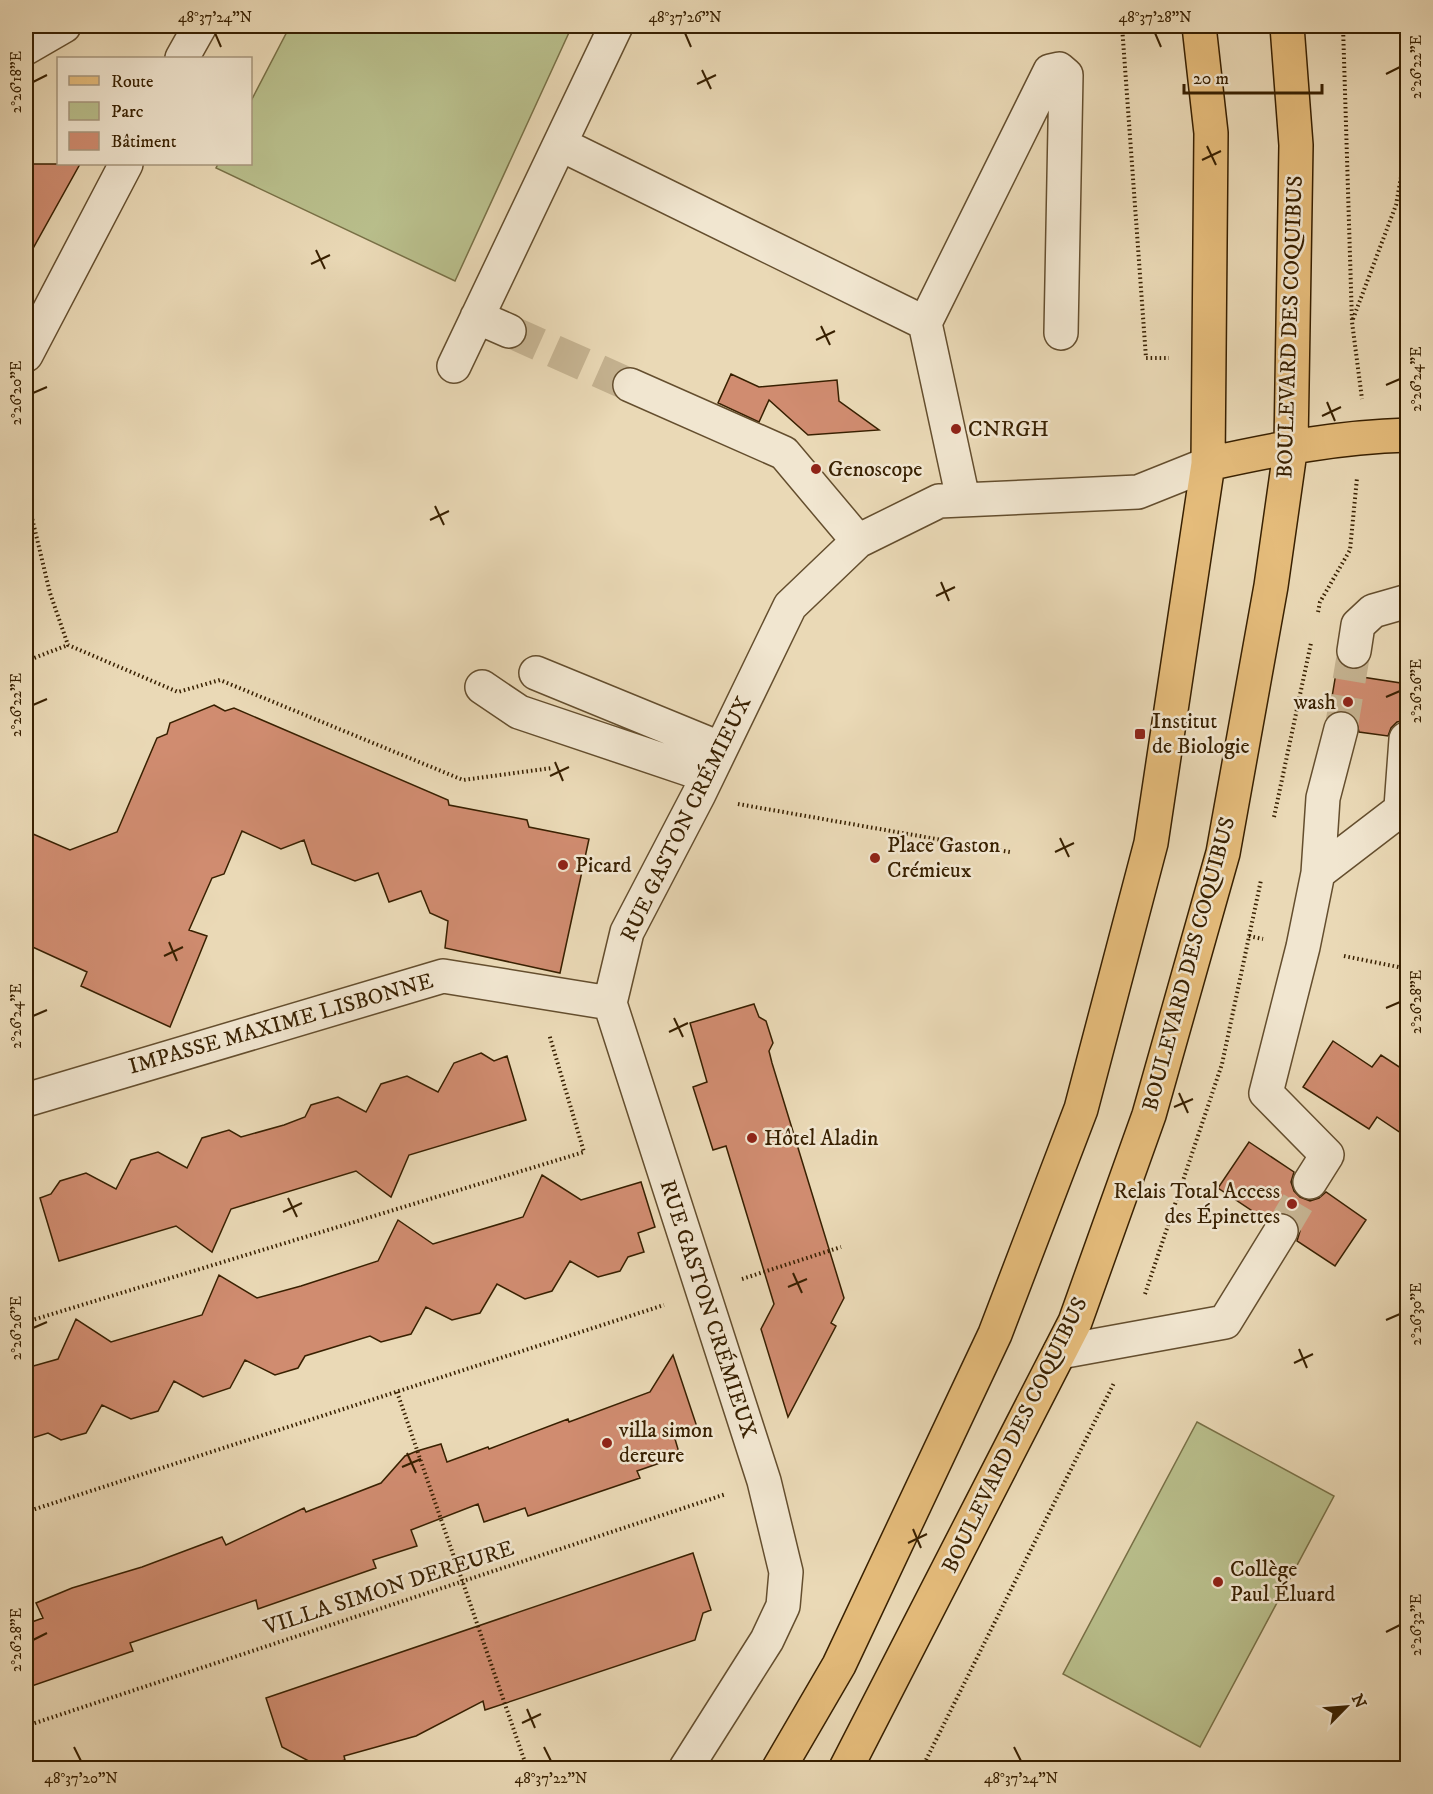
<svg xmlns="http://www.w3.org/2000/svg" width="1433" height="1794" font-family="'IM FELL DW Pica',serif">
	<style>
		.green { fill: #b9bf8c; stroke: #787046; stroke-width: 1.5 }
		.building { fill: #d08c70; stroke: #382001; stroke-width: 1.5 }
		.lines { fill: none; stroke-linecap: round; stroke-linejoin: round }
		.minor-tunnel { stroke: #c6b492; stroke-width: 33; stroke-dasharray: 33 16; stroke-linecap: butt }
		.minor-casing { stroke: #644e2e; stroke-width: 36 }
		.major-casing { stroke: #382001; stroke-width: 36 }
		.path { stroke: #382001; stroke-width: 4; stroke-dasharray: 1.5 3; stroke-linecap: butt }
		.minor { stroke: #f1e6d0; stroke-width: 33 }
		.major { stroke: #e5bc7b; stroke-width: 33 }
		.ticks { fill: none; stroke: #382001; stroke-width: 2 }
		.poi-dot { fill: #8f2418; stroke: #f1e6d0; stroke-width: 2 }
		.labels { text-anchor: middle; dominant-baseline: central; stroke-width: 5; stroke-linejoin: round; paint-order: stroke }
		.street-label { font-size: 22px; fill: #382001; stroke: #f1e6d0 }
		.poi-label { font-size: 22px; fill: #382001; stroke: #f1e6d0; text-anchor: start }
		.neatline { fill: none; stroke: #382001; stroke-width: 2 }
		.ticks-label { font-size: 15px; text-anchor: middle; fill: #382001 }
	</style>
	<rect width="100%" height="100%" fill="#ead9b6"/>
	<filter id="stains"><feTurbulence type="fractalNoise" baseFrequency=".00333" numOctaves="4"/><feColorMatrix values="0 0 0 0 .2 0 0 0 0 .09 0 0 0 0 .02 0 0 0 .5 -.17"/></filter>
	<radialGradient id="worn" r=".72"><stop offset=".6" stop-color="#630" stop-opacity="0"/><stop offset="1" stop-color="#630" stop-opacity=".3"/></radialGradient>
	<path class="green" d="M290 26H572L455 281 216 168 218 164H250L251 101Z
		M1197 1422 1334 1496 1200 1747 1063 1674Z"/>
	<path class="building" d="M26 164H80L26 261Z
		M731 374 759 387 837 380 839 401 879 430 808 435 769 400 759 422 718 403Z
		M1336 673 1407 684V720L1397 722 1391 728 1388 736 1359 732 1355 716 1346 711H1337L1329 715Z
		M214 705 225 711 234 708 448 800 449 805 527 820 529 827 589 839 560 973 445 948 448 921 430 913 421 891 389 902 378 873 355 881 312 864 304 840 281 849 242 831 224 874 212 878 189 930 207 936 170 1027 81 986 87 972 26 944V831L70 850 117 832 157 738 167 734 170 723Z
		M754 1004 759 1017 766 1021 773 1043 769 1051 772 1063 844 1298 831 1323 836 1326 788 1417 761 1329 774 1304 726 1146 713 1150 693 1087 707 1082 690 1023Z
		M1333 1041 1372 1067 1381 1055 1407 1072V1137L1377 1117 1369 1129 1303 1087Z
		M481 1053 494 1061 507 1056 526 1120 409 1155 391 1197 356 1171 231 1209 212 1252 176 1226 59 1261 40 1198 51 1194 60 1181 86 1173 116 1189 131 1160 158 1152 187 1168 202 1138 229 1130 241 1137 284 1125 305 1117 311 1105 338 1097 366 1112 381 1084 407 1076 438 1092 454 1063Z
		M1249 1142 1294 1172 1291 1182 1294 1191 1300 1197 1310 1201 1319 1198 1326 1192 1366 1220 1335 1266 1297 1241 1300 1231 1298 1223 1291 1215 1281 1212 1273 1214 1266 1220 1218 1188Z
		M542 1175 581 1200 641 1182 655 1227 638 1233 644 1252 628 1257 620 1271 598 1277 570 1261 552 1291 525 1299 497 1284 480 1313 452 1320 426 1307 411 1334 381 1342 370 1336 305 1356 298 1368 275 1375 245 1360 230 1388 203 1397 174 1381 158 1411 131 1419 102 1405 86 1433 61 1440 48 1433 26 1440V1368L58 1359 76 1319 111 1342 202 1315 219 1275 257 1298 301 1286 378 1261 398 1220 433 1244 523 1217Z
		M673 1355 698 1430 675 1439 680 1456 637 1471 640 1478 528 1516 525 1508 484 1522 478 1504 411 1530 417 1546 373 1560 376 1568 258 1609 256 1600 130 1643 133 1651 26 1688V1624L43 1618 36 1603 72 1588 142 1567 222 1537 226 1545 304 1508 306 1512 381 1483 405 1456 417 1451 441 1444 447 1462 488 1447 489 1449 568 1419 569 1422 650 1392Z
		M693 1553 711 1610 703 1613 695 1640 485 1710 483 1701 416 1736 344 1756 345 1760 320 1767 282 1747 266 1698Z"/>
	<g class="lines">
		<path class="minor-tunnel" d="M509 331 630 385
			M1341 729 1354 651
			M1281 1231 1310 1182"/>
		<g class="minor-casing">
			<path id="minor" d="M26 48 64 26
				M182 58 200 26
				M560 144 925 323
				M477 317 509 331
				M26 355 126 164
				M454 366 616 26
				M630 385 784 453 858 541
				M963 499 925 323 1050 71 1059 69 1066 75 1061 333
				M1354 651 1358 625 1373 611 1408 601
				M536 673 719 748
				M482 687 519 712 706 775
				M1341 729 1323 798 1318 873 1408 804
				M1401 807 1406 739
				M26 1100 443 976 610 1003
				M1310 1182 1327 1155 1266 1093 1303 947 1318 873
				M1060 1352 1225 1322 1281 1231
				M686 1768 767 1640 783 1606 786 1572 764 1481 610 1003 627 932 699 794 790 606 858 541 939 501 1138 492 1208 464"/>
		</g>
		<g class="major-casing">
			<path id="major" d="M1208 464C1276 449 1338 437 1408 435
				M779 1768 839 1665 995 1334 1081 1109 1151 843 1208 464 1211 133 1199 26
				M846 1768 1075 1322 1149 1115 1223 853 1271 586 1291 445 1296 145 1287 26"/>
		</g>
		<path class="path" d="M1122 26 1146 358H1169
			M1343 26 1352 322 1362 399
			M1353 319 1396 205 1408 138
			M26 493 50 593 68 645 178 692 220 680 463 780 552 768
			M1318 612 1320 602 1350 550 1357 478
			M26 661 68 645
			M738 804 1010 852
			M1274 817 1311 643
			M1249 936 1263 939
			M1344 956 1408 969
			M742 1279 841 1247
			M1145 1294 1222 1064 1261 880
			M26 1322 584 1152 549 1034
			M397 1392 527 1768
			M26 1512 664 1305
			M26 1726 726 1494
			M922 1768 1114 1383"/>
		<use href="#minor" class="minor"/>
		<use href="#major" class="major"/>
	</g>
	<path class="ticks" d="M215 33 221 47M685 33 691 47M1155 33 1161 47M702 70 711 89M1386 74 1400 67M33 82 47 75M697 84 716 75M1207 146 1216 165M1202 160 1221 151M316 250 325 269M311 264 330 255M821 326 830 345M816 340 835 331M1386 385 1400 379M33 393 47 387M1327 402 1335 421M1322 416 1341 407M435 506 444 525M430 520 449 511M941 582 949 601M936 596 955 587M1386 697 1400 691M33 705 47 699M555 762 563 781M550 776 569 767M1060 838 1069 857M1055 852 1074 843M169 942 177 961M164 956 183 947M1386 1008 1400 1002M33 1016 47 1010M674 1018 683 1037M669 1032 688 1023M1179 1093 1188 1113M1174 1107 1193 1099M288 1198 297 1217M283 1212 302 1203M793 1273 802 1293M788 1287 807 1279M1386 1320 1400 1314M33 1328 47 1322M1299 1349 1307 1368M1294 1363 1313 1354M407 1453 416 1473M402 1467 421 1459M913 1529 921 1548M908 1543 927 1534M1386 1632 1400 1625M33 1640 47 1633M527 1709 535 1728M522 1723 541 1714M74 1747 81 1761M544 1747 551 1761M1014 1747 1021 1761"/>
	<g class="poi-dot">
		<circle cx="956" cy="429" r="6"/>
		<circle cx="816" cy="469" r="6"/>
		<circle cx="1348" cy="702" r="6"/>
		<rect x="1134" y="728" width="12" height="12" rx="3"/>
		<circle cx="875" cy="858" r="6"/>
		<circle cx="563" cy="865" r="6"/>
		<circle cx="752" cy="1138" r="6"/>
		<circle cx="1292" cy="1204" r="6"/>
		<circle cx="607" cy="1443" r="6"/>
		<circle cx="1218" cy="1582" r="6"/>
	</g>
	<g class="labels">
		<g class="street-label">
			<text transform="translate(1290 327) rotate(-88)">BOULEVARD DES COQUIBUS</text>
			<text transform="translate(686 819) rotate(-64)">RUE GASTON CRÉMIEUX</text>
			<text transform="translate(1189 964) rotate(-75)">BOULEVARD DES COQUIBUS</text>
			<text transform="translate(281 1024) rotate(-16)">IMPASSE MAXIME LISBONNE</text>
			<text transform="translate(708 1309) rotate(72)">RUE GASTON CRÉMIEUX</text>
			<text transform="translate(1015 1435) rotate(-64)">BOULEVARD DES COQUIBUS</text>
			<text transform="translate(389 1588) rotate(-18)">VILLA SIMON DEREURE</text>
		</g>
		<g class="poi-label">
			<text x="968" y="429">CNRGH</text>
			<text x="828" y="469">Genoscope</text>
			<text x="1336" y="702" text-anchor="end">wash</text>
			<text x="1152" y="721">Institut<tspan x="1152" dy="25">de Biologie</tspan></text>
			<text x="887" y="845">Place Gaston<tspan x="887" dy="25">Crémieux</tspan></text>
			<text x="575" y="865">Picard</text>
			<text x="764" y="1138">Hôtel Aladin</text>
			<text x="1280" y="1191" text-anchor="end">Relais Total Access<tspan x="1280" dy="25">des Épinettes</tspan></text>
			<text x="619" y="1430">villa simon<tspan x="619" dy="25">dereure</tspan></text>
			<text x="1230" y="1569">Collège<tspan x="1230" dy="25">Paul Éluard</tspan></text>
		</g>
	</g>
	<rect width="1433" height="1794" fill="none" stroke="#ead9b6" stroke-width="66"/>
	<rect x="57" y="57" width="195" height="108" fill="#f1e6d0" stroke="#a7977d" stroke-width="1.5"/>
	<rect x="69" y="76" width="30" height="9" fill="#e5bc7b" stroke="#a7977d" stroke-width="1.5"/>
	<text x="111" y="87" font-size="18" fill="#382001">Route</text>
	<rect x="69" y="102" width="30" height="18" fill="#b9bf8c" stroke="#a7977d" stroke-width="1.5"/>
	<text x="111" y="117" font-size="18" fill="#382001">Parc</text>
	<rect x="69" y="132" width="30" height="18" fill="#d08c70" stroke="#a7977d" stroke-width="1.5"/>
	<text x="111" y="147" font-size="18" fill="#382001">Bâtiment</text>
	<g transform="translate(1346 1707) rotate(65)" stroke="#f1e6d0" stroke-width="4.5" paint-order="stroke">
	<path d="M0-4.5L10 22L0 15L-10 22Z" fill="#382001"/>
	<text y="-9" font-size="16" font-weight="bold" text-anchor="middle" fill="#382001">N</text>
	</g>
	<path d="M1184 84v9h138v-9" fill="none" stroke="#382001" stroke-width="3"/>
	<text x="1193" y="84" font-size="18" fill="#382001" stroke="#f1e6d0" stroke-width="4.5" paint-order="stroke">20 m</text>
	<rect x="33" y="33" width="1367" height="1728" class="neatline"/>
	<g class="ticks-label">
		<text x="215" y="22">48°37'24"N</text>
		<text x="685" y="22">48°37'26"N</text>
		<text x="1155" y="22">48°37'28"N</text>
		<text transform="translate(1416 67) rotate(-90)" y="5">2°26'22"E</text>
		<text transform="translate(16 82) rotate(-90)" y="5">2°26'18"E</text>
		<text transform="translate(1416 379) rotate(-90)" y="5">2°26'24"E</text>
		<text transform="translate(16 393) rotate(-90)" y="5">2°26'20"E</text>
		<text transform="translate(1416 691) rotate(-90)" y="5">2°26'26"E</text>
		<text transform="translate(16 705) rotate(-90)" y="5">2°26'22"E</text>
		<text transform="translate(1416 1002) rotate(-90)" y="5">2°26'28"E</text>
		<text transform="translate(16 1016) rotate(-90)" y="5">2°26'24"E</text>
		<text transform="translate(1416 1314) rotate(-90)" y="5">2°26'30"E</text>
		<text transform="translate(16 1328) rotate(-90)" y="5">2°26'26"E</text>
		<text transform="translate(1416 1625) rotate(-90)" y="5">2°26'32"E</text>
		<text transform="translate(16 1640) rotate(-90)" y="5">2°26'28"E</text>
		<text x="81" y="1783">48°37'20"N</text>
		<text x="551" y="1783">48°37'22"N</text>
		<text x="1021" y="1783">48°37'24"N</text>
	</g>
	<rect width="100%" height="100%" filter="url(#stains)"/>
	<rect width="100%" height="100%" fill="url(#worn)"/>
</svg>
